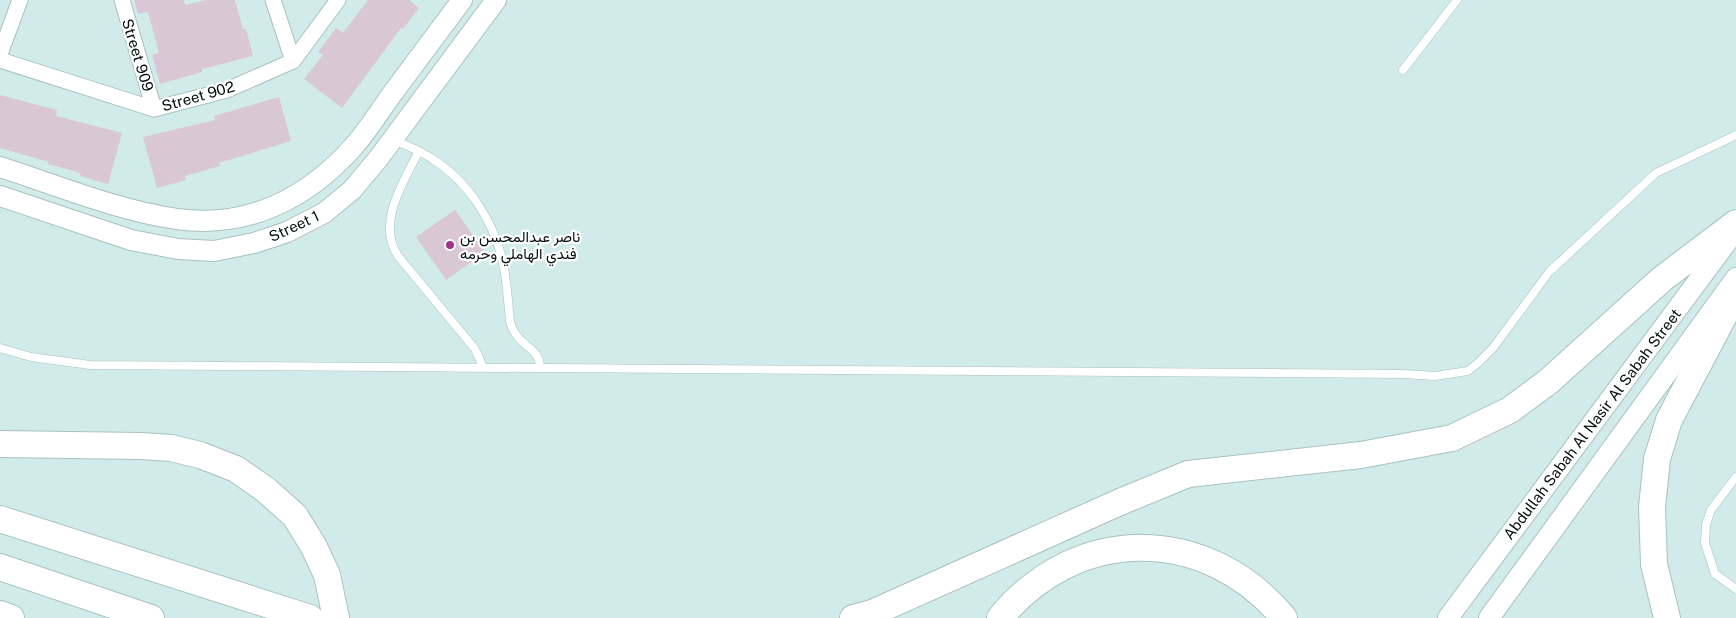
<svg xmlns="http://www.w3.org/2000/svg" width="1736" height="618" font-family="'Public Sans',Vazirmatn,sans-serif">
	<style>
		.building { fill: #dac7d5 }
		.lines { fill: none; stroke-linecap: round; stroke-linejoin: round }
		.lane-casing { stroke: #a8c2c0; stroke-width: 9 }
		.street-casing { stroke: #a8c2c0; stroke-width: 17 }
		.secondary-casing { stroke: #a8c2c0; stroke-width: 22 }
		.highway-casing { stroke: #a8c2c0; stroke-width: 28 }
		.lane { stroke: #fff; stroke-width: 8 }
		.street { stroke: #fff; stroke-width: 15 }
		.secondary { stroke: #fff; stroke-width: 20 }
		.highway { stroke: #fff; stroke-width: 26 }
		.poi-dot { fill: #a23290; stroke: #fff; stroke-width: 2 }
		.labels { text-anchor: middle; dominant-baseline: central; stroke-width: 4.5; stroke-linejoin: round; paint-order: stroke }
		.street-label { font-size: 15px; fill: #050d0d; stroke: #fff }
		.poi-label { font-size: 15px; fill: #050d0d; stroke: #fff; text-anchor: start }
	</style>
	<rect width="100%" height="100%" fill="#d0ebe9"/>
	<path class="building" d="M134 0H184L185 5 206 0H235L243 29H246L253 56 202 69V72L160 84 152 55 159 53 148 12 138 14Z
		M368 0H409L419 8 403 29 401 28 342 108 304 79 323 55 318 52 336 28 343 33Z
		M0 95 57 110 56 116 122 133 108 184 80 176 81 173 48 164 49 162 0 148Z
		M279 97 291 141 219 163 220 166 185 176 186 180 157 188 143 137 215 120 214 116Z
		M455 210 485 252 446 280 416 237Z"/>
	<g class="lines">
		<g class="lane-casing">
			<path id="lane" d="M1403 70 1457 0
				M393 140C406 145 419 150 431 158 468 181 494 221 503 263 507 282 508 302 510 321 511 326 513 331 517 336 526 348 540 350 540 368
				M419 151C404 181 376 223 398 256L475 349 483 367
				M0 348 31 357 90 365 1404 374 1435 376 1468 371 1478 363 1493 348 1549 272 1656 173 1736 135
				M1736 477 1711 510 1706 524 1705 543 1715 574 1736 589"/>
		</g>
		<g class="street-casing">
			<path id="street" d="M122 0 154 109
				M273 0 293 61
				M0 54 20 0
				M0 60 154 109 227 90 293 61 338 0"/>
		</g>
		<g class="secondary-casing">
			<path id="secondary" d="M0 167C56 185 119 211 177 219 248 229 308 198 354 146 368 130 380 111 392 94 415 63 439 31 462 0
				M0 196 131 240 178 249 214 251 254 243 287 232 324 213 352 190 378 159 496 0
				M1448 618 1735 231
				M1489 618 1736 278"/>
		</g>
		<g class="highway-casing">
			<path id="highway" d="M0 444 141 446 171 448 200 455 236 469 266 490 295 516 314 547 327 575 336 618
				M0 519 310 618
				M0 567 151 618
				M0 614 11 618
				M853 618 872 613 1120 502 1188 474 1361 455 1452 438 1510 410 1549 381 1662 279 1736 223
				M1000 618C1077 524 1207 525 1284 618
				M1667 618 1654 564 1652 507 1657 459 1669 420 1736 293"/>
		</g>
		<use href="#lane" class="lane"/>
		<use href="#street" class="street"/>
		<use href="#secondary" class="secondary"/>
		<use href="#highway" class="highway"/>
	</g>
	<circle class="poi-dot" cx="450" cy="245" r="5"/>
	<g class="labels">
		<g class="street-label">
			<text transform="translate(138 55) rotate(73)">Street 909</text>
			<text transform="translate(198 96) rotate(-16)">Street 902</text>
			<text transform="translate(294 226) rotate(-25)">Street 1</text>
			<text transform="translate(1592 424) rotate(-53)">Abdullah Sabah Al Nasir Al Sabah Street</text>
		</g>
		<g class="poi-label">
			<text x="460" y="236">ناصر عبدالمحسن بن<tspan x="460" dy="17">فندي الهاملي وحرمه</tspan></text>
		</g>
	</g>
</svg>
